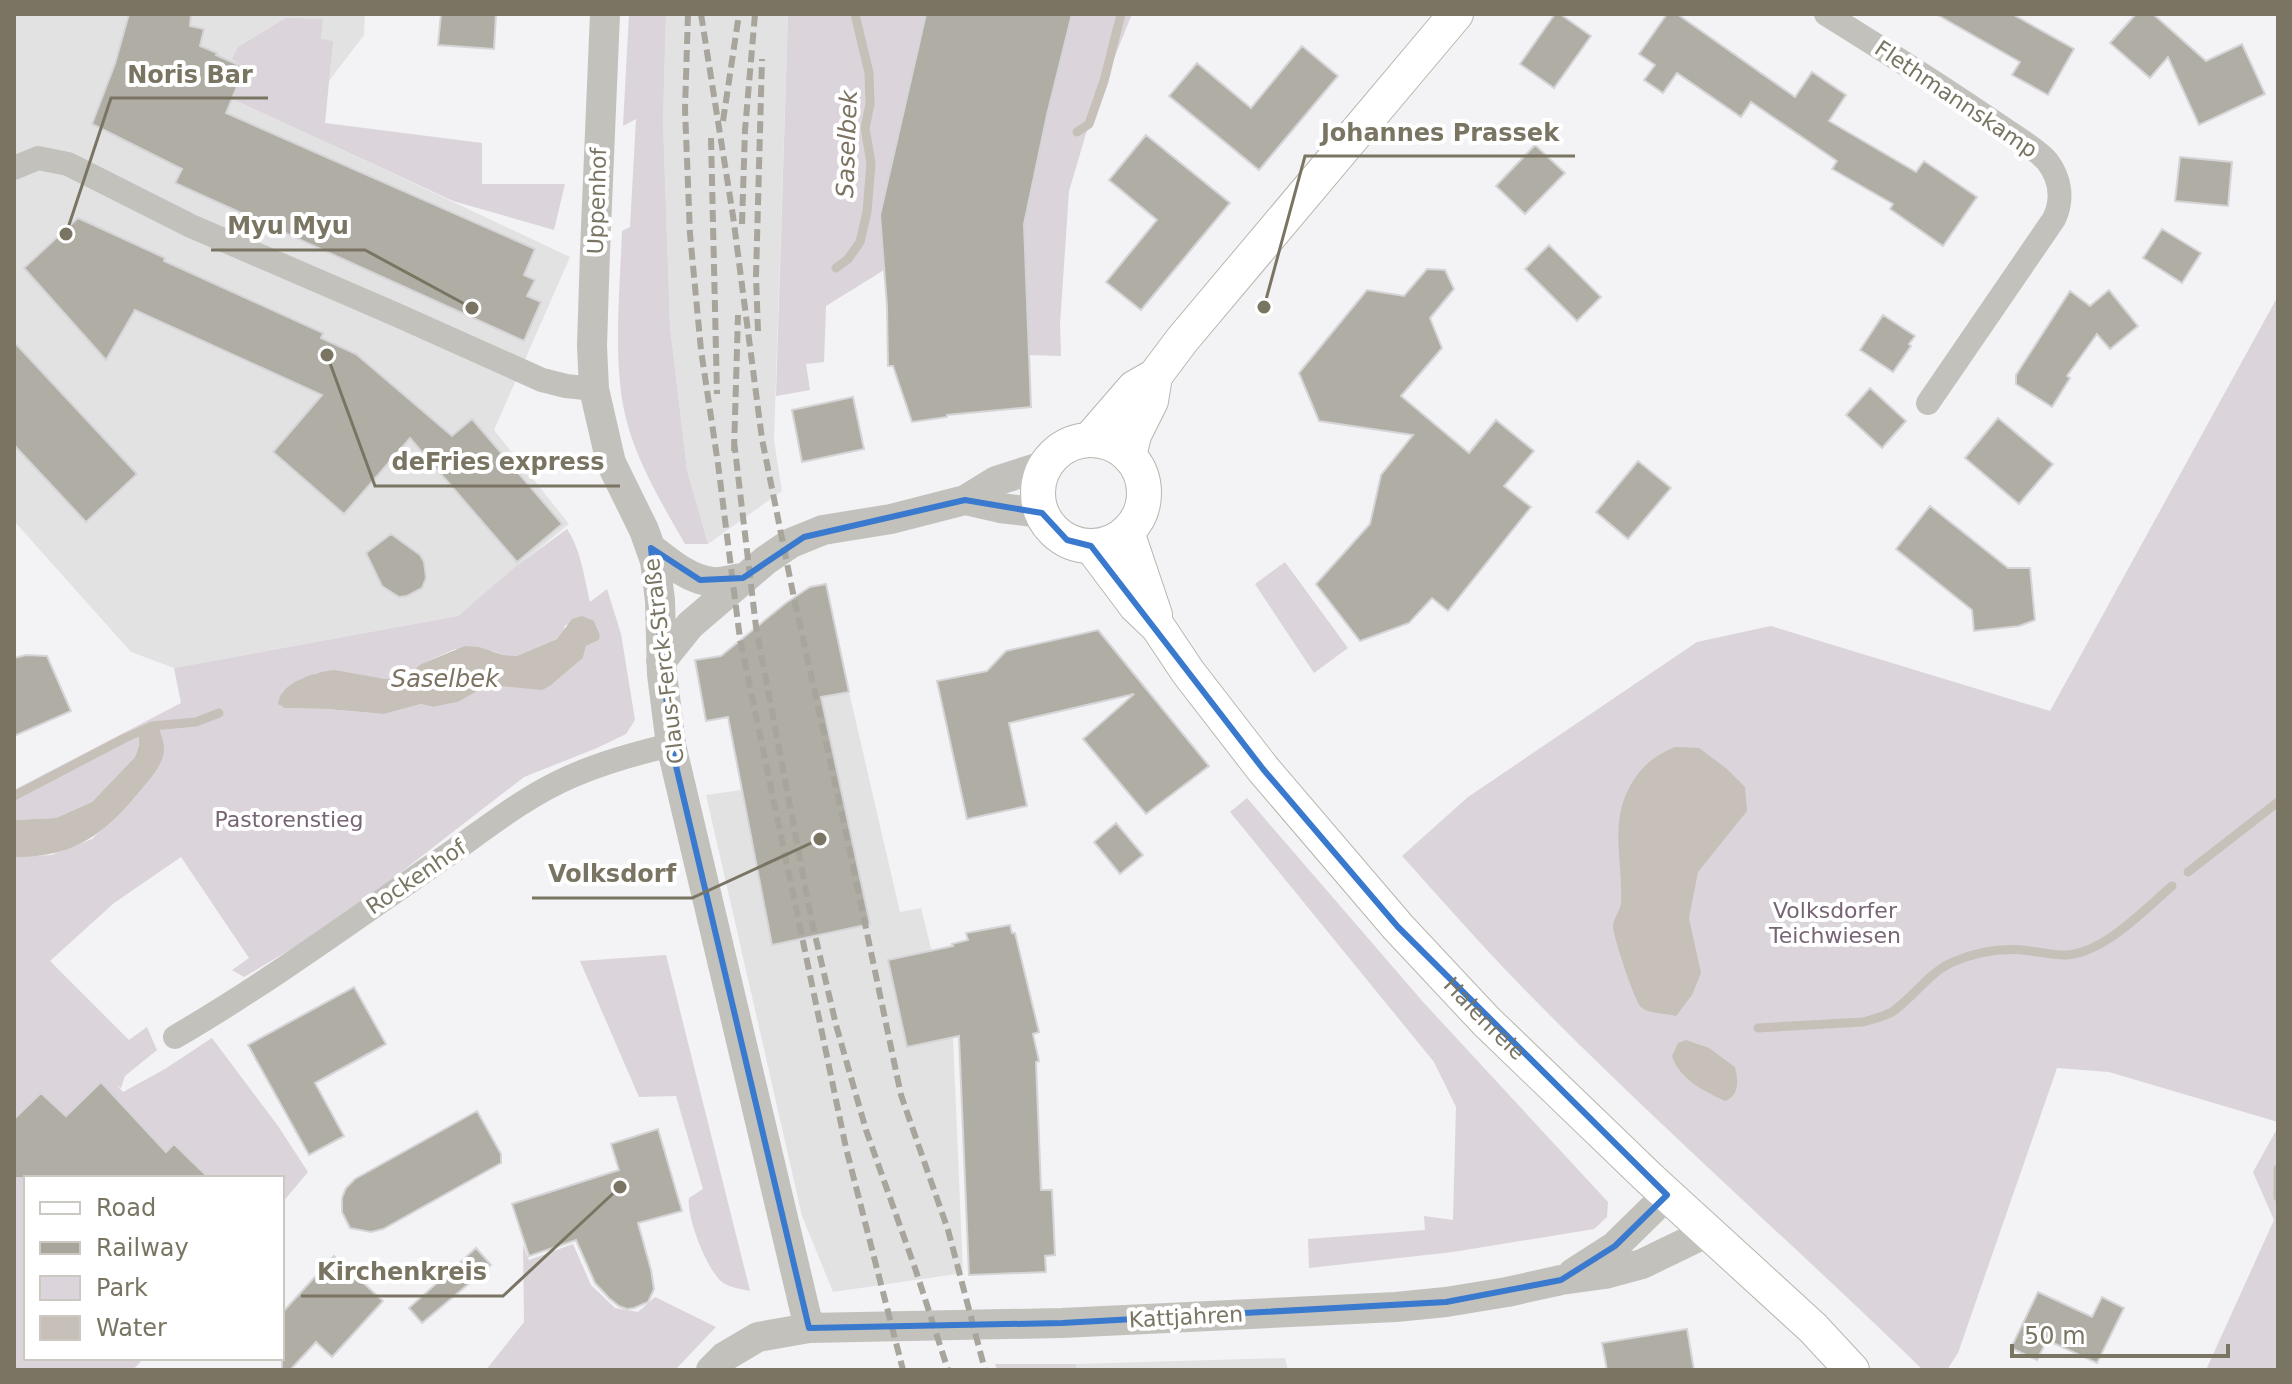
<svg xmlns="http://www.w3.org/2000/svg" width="2292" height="1384" font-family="'DejaVu Sans',sans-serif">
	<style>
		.built { fill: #e3e2e3 }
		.green { fill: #dbd4db; fill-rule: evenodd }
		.water { fill: #c6c0b8 }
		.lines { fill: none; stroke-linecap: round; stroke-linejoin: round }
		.stream { stroke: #c6c0b8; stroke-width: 9 }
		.building { fill: #b0ada4; stroke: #d5d4d6; stroke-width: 2 }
		.secondary-casing { stroke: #b7b6af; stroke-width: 36 }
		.minor { stroke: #c3c1bc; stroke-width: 24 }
		.tertiary { stroke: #c3c1bc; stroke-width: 30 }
		.secondary { stroke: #fff; stroke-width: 34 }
		.rail { stroke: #a7a59c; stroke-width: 6; stroke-dasharray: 12 6; stroke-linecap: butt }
		.marked { fill: none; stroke: #3979ce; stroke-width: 6; stroke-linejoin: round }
		.labels { text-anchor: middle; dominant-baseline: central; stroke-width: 8; stroke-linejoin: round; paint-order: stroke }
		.street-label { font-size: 22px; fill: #7a7563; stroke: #fff }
		.park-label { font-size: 22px; fill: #776575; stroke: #fff }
		.water-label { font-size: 24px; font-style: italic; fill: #7c7363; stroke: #fff }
		.leader { fill: none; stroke: #7a7563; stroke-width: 3 }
		.callout-dot { fill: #7a7563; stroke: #fff; stroke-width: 3 }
		.callout-label { font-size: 24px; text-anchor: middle; font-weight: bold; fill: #7a7563; stroke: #fff; stroke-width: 8; stroke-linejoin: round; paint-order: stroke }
	</style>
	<rect width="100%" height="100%" fill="#f3f2f5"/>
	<path class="built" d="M14 14H365L364 35 294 127 570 257 494 430 569 524 458 616 174 668 131 652 14 521Z
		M666 14H788L774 440 782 491 708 544 687 470 670 326 663 121Z
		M849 692 900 912 921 908 953 1037 963 1273 833 1292 802 1216 706 795 741 790 772 945 870 924 821 697Z
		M1285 1358 1288 1370H1077L1076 1364Z"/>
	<path class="green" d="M629 14H666L663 121 670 326 687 470 708 544H685C661 502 634 458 624 410 613 356 620 287 622 231L630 227 636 119 623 126Z
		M788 14H926L880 215 884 270 826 306 824 362 806 364 810 390 776 396Z
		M1072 14H1132L1093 110 1069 191 1060 324 1061 356 1029 355 1024 224 1047 115Z
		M286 18 323 19 321 39 333 41 325 123 482 143V184H565L554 230 453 201 233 99 246 68 232 59 238 47Z
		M2278 296V1122L2109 1072 2057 1068 1958 1353 1947 1370H1923C1790 1241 1651 1119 1522 987 1481 945 1442 900 1402 856L1468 797 1697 642 1771 626 2050 711Z
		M567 529C581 550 584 577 590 602L607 589 621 634 635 720 626 734 597 748 524 777 378 890 320 932 244 977 232 970 249 958 181 857 114 903 50 961 129 1040 147 1027 157 1050 125 1076 121 1088 117 1085 123 1092 165 1069 212 1038 278 1126 308 1172 282 1203V1178H26V1358H144L133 1370H14V857L51 855 92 839 134 798 159 764 139 732V744L135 757 92 802 56 818 14 820V790L181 703 174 668 458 616 514 568ZM594 621 600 635 599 640 586 646 583 658 550 686 542 689 488 685 458 702 433 707 421 704 384 714 327 709 284 708 280 706 278 701 283 691 317 673 385 679 400 678 410 673 421 664 455 649 493 651 503 655 517 656 557 639 563 634 565 625Z
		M1285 562 1348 648 1314 673 1255 584Z
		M1247 798 1424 1003 1608 1202 1607 1217 1594 1229 1453 1252 1309 1268 1308 1239 1425 1230 1424 1216 1453 1220 1456 1107 1434 1062 1230 812Z
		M666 955 750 1291C742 1289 732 1288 725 1284 708 1275 686 1216 689 1198L703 1189 676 1096 639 1097 580 961Z
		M2278 1127V1370H2206L2274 1220 2253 1172Z
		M573 1244 591 1285 615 1308 638 1312 655 1297 716 1327 675 1370H486L524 1322 523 1245 529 1260Z
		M995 1364H1076L1077 1370H997Z"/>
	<path class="water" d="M582 616 594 621 600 635 599 640 586 646 583 658 550 686 542 690 488 685 458 702 433 707 421 704 384 714 327 709 284 708 278 704C279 683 315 672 334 670L385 679 400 678 410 673 421 664 465 646 479 647 503 655 517 656 557 639 572 619Z
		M158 725C160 732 164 741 164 749 164 762 152 777 144 786 107 832 76 858 14 857V820L56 818 92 802 135 757 139 745V732Z
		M1675 747 1699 748 1727 769 1745 787 1747 811 1698 872 1689 918 1701 973 1692 995 1676 1016C1665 1013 1648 1014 1641 1007 1635 1001 1612 934 1613 925 1614 917 1621 910 1621 902 1623 858 1608 821 1633 781 1645 763 1656 755 1675 747Z
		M1686 1040 1709 1048 1735 1067C1738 1080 1740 1095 1725 1101 1704 1091 1679 1079 1672 1056L1678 1043Z"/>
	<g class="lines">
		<path class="stream" d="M1077 132 1089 124 1104 81 1121 14
			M836 268 848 259 860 242 867 212 871 163 865 128 870 104 869 73 855 14
			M14 796 125 738 152 726 196 722 219 713
			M2188 872 2278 802
			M1758 1028 1863 1022C1873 1019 1883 1017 1892 1012 1914 997 1928 973 1953 962 1979 951 2003 947 2030 951 2042 952 2055 956 2067 955 2105 952 2144 910 2172 886
			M2278 1169V1197"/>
	</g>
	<path class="building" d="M129 14H191L190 26 204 29 200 46 217 53 216 55 245 68 226 113 535 249 524 275 535 280 527 296 541 302 524 341 175 183 182 169 92 124 115 64Z
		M441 14H496L494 49 438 45Z
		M926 14H1072L1047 115 1024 224 1031 407 947 415V417L912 422 893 366H888L887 306 880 215Z
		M1555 14H1560L1591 36 1554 88 1520 64Z
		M1667 14H1677L1795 97 1812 72 1846 95 1829 121 1916 172 1924 161 1977 197 1943 246 1890 209 1893 204 1832 169 1837 161 1751 102 1741 117 1677 73 1663 93 1644 80 1655 65 1639 54Z
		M1936 14H2012L2074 49 2048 95 2012 75 2020 62Z
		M2136 14H2153L2206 61 2242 44 2265 94 2199 125 2168 57 2150 78 2110 43Z
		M1302 46 1338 76 1259 170 1169 96 1197 63 1251 108Z
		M1146 135 1230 203 1141 310 1106 282 1157 220 1109 180Z
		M1535 145 1565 173 1525 214 1496 186Z
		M2180 157 2232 162 2228 206 2175 201Z
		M78 218 165 258 164 261 323 333 321 338 356 354 452 436 472 419 562 524 517 562 410 438 344 514 273 452 322 395 135 310 106 360 24 268Z
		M2162 229 2201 253 2182 283 2143 258Z
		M1549 245 1601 297 1577 321 1525 269Z
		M1427 269 1445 270 1454 289 1430 318 1442 348 1401 396 1469 453 1496 420 1534 451 1504 486 1531 507 1448 611 1432 598 1409 623 1360 641 1316 584 1370 524 1381 475 1413 435 1319 421 1299 373 1367 290 1404 296Z
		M2109 290 2138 326 2110 349 2097 334 2067 376 2070 378 2052 407 2016 384V375L2070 291 2090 306Z
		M1883 315 1915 336 1909 344 1911 346 1893 372 1860 350Z
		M14 342 137 474 86 522 14 445Z
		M1870 388 1906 421 1882 448 1846 415Z
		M853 397 864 449 802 462 792 410Z
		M1998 418 2053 464 2019 504 1965 458Z
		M1638 461 1671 488 1628 539 1596 512Z
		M1930 506 2008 568H2030L2035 620 2019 626 1974 631 1972 610 1896 549Z
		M391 534 420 555 424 562 426 578 422 588 407 596 399 597 382 586 366 553Z
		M826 584 849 692 821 697 870 924 772 945 728 717 706 721 695 660 721 656 786 603 810 587Z
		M1098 630 1209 766 1146 814 1083 739 1134 694 1009 723 1027 806 967 819 937 681 987 671 1006 651Z
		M26 655 47 656 71 711 14 736V658Z
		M1116 823 1143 855 1120 874 1094 842Z
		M1010 925 1012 933H1015L1039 1032 1033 1034 1039 1061 1036 1062 1041 1190H1052L1055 1255 1045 1256 1046 1272 969 1275 959 1036 907 1047 888 960 953 946 952 944 968 940 966 933Z
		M354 987 386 1044 315 1083 344 1136 309 1155 248 1045Z
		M101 1082 166 1152 174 1144 209 1178H14V1119L41 1093 66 1116Z
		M477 1111 501 1154V1163L383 1229 371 1232 350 1228 342 1212V1198L346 1188 355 1179Z
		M658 1129 682 1211 638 1223 651 1270 654 1289 648 1302 634 1308 627 1309 619 1306 609 1298 595 1283 576 1240 529 1256 512 1204 619 1170 611 1144Z
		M476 1248 491 1265 422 1323 409 1308Z
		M334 1256 383 1301 332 1357 316 1342 290 1370H282V1313Z
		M2038 1292 2092 1317 2102 1297 2124 1308 2097 1363 2047 1340 2037 1360 2011 1348Z
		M1687 1329 1694 1370H1607L1602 1343Z"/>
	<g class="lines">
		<g class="secondary-casing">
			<g id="secondary">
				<path d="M1089 440 1134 388 1155 376 1182 340 1456 14"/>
				<circle cx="1091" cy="493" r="53"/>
				<path d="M1129 456 1134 435 1151 401 1155 376"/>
				<path d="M1127 532 1155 615"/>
				<path id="s1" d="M1091 546 1136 606 1158 627 1188 672 1263 769 1398 927 1486 1021 1649 1178 1813 1328 1852 1370"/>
			</g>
		</g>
		<path class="minor" d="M1826 14C1884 50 1941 86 1998 125 2010 133 2038 150 2047 161 2061 179 2063 200 2054 219L1928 403
			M14 168 38 158 68 164 191 226 397 315 542 380 566 386 594 389
			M175 1037C266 984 352 921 439 861 483 831 523 797 572 776 604 762 637 753 671 745"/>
		<path class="tertiary" d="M605 14 595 251 592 346 594 389 611 463 644 530 655 561 660 600 662 674 671 745 809 1328
			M965 500 1000 508 1042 513
			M651 548C669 562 688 579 712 582 722 583 733 579 743 578
			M661 661 690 625 766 560 791 543 823 530 891 519 965 500 996 481 1046 465
			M1573 1273 1615 1246 1667 1195
			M711 1370 724 1357 758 1337 809 1328 1062 1323 1396 1307 1446 1302 1507 1292 1561 1280 1605 1274 1642 1264 1708 1232"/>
		<use href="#secondary" class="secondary"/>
		<path class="rail" d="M688 14 685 109 690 234 701 350 718 464 740 639 846 1148 903 1370
			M701 14 733 216 762 439 794 598 846 833 901 1095 948 1230 985 1370
			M723 121 739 14
			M711 138 717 394
			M742 224 745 130 755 14
			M758 331 756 276 762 59
			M734 441 756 627 812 922 836 1025 866 1130 916 1271 948 1370
			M734 451 738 315"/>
	</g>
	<path class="marked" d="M965 500 1042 513 1067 540 1091 546 1263 769 1398 927 1667 1195 1615 1246 1561 1280 1446 1302 1062 1323 809 1328 671 745 651 548 700 580 743 578 804 537Z"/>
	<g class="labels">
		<g class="street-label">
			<text transform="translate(1956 99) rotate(34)">Flethmannskamp</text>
			<text transform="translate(597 201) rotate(-88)">Uppenhof</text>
			<text transform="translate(664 661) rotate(-97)">Claus-Ferck-Straße</text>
			<text transform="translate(416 877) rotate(-34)">Rockenhof</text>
			<text stroke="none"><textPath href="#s1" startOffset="616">Halenreie</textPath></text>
			<text transform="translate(1186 1317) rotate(-3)">Kattjahren</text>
		</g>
		<g class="park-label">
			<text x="289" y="819">Pastorenstieg</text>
			<text x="1835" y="910">Volksdorfer<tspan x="1835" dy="25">Teichwiesen</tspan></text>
		</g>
		<g class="water-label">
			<text transform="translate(847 144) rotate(-88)">Saselbek</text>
			<text x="445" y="679">Saselbek</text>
		</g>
	</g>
	<path class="leader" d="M66 234L111 98H268M1264 307L1305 156H1575M472 308L365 250H211M327 355L375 486H620M820 839L692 898H532M620 1187L503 1296H301"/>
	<g class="callout-dot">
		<circle cx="66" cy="234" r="8"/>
		<circle cx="1264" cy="307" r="8"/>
		<circle cx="472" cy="308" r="8"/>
		<circle cx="327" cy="355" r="8"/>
		<circle cx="820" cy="839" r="8"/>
		<circle cx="620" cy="1187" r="8"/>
	</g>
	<g class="callout-label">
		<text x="190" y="83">Noris Bar</text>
		<text x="1440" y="141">Johannes Prassek</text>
		<text x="288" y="234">Myu Myu</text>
		<text x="498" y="470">deFries express</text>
		<text x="612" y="882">Volksdorf</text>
		<text x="402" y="1280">Kirchenkreis</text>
	</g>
	<rect width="2292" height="1384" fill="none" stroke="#7a7563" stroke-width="32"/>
	<rect x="24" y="1176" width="260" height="184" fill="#ffffff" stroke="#cac8c1" stroke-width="2"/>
	<rect x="40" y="1202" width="40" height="12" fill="#ffffff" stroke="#cac8c1" stroke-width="2"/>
	<text x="96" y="1216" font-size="24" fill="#7a7563">Road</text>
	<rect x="40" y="1242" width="40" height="12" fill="#a7a59c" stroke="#cac8c1" stroke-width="2"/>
	<text x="96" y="1256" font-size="24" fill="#7a7563">Railway</text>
	<rect x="40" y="1276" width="40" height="24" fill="#dbd4db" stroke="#cac8c1" stroke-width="2"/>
	<text x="96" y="1296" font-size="24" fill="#7a7563">Park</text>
	<rect x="40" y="1316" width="40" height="24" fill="#c6c0b8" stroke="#cac8c1" stroke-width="2"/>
	<text x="96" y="1336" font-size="24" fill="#7a7563">Water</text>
	<path d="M2012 1344v12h216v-12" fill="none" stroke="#7a7563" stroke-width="4"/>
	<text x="2024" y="1344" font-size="24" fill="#7a7563" stroke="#ffffff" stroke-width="6" paint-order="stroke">50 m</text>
</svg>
